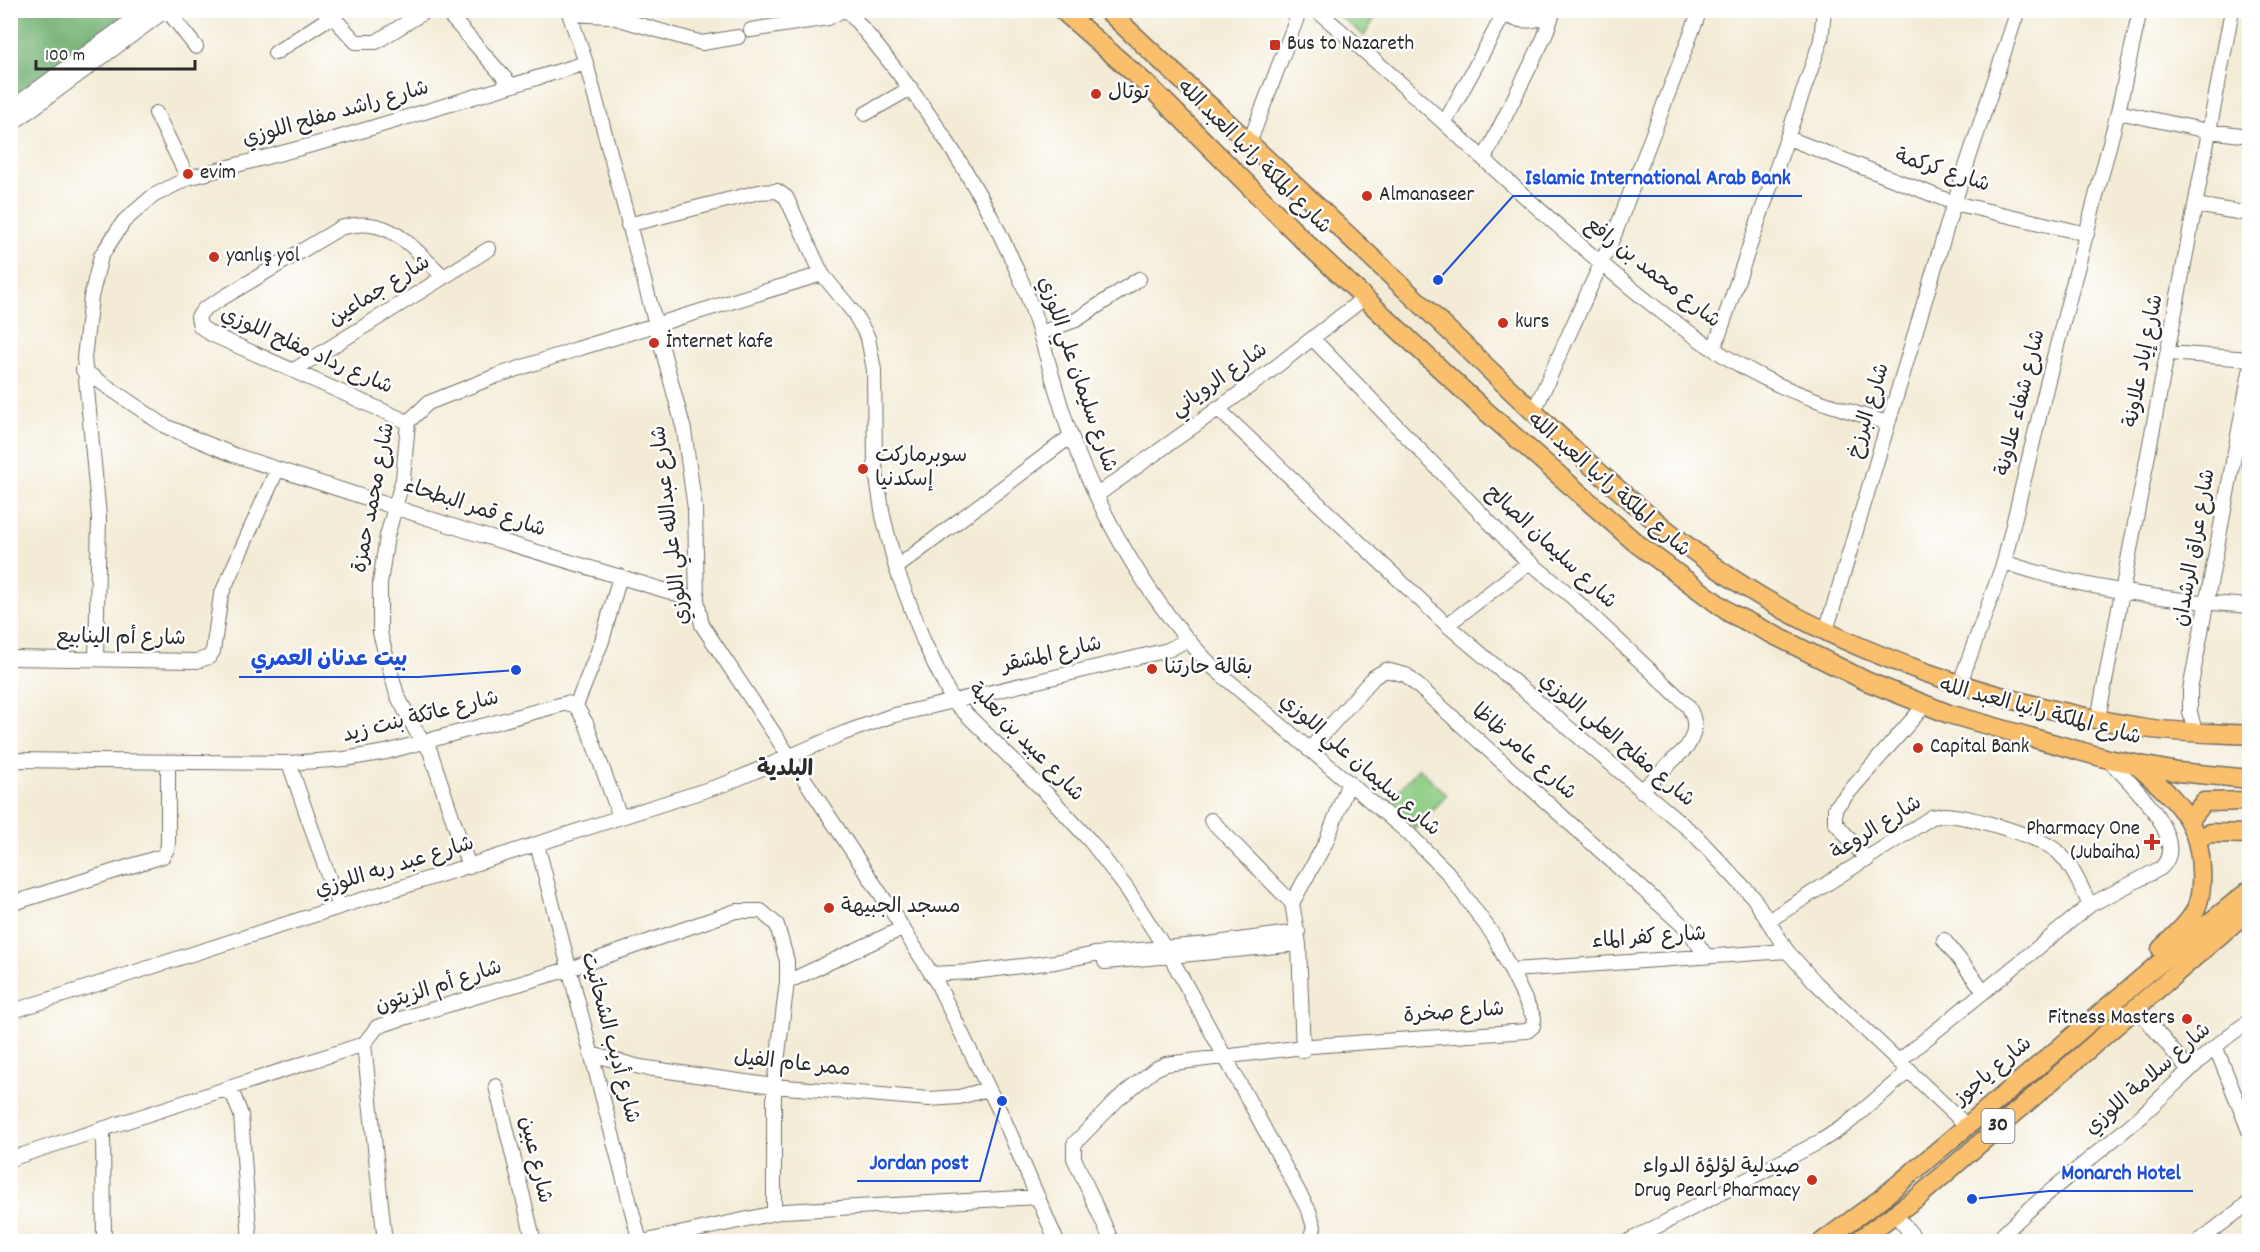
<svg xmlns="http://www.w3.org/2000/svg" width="2260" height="1252" font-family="Dekko,'Playpen Sans Arabic',sans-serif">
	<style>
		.green { fill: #8ecc83; stroke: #5c7c57; stroke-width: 1.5 }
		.forest { fill: #72b071; stroke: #4e6e4e; stroke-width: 1.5 }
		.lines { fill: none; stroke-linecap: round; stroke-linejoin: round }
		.minor-casing { stroke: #716e66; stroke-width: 16 }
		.major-casing { stroke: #716e66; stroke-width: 21 }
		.minor { stroke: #fff; stroke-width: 14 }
		.major { stroke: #f9bf6c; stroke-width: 18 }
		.poi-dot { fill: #c8321e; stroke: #fff; stroke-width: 2 }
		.labels { text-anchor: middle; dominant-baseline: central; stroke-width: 5; stroke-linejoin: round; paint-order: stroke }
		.shield { fill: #fff; stroke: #6b6b6b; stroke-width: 1.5 }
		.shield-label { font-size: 20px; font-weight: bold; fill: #2b2b2b }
		.poi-label { font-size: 21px; fill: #2b2b2b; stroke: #fff; text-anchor: start }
		.street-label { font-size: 21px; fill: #2b2b2b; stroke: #fff }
		.neighbourhood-label { font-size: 22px; font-weight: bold; fill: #2b2b2b; stroke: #fff }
		.leader { fill: none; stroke: #1d4ed8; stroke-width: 2 }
		.callout-dot { fill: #1d4ed8; stroke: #fff; stroke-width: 2 }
		.callout-label { font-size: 22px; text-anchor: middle; font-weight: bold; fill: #1d4ed8; stroke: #fff; stroke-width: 5; stroke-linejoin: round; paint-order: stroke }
	</style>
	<rect width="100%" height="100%" fill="#fff"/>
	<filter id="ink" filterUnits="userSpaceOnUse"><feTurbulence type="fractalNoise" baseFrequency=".0167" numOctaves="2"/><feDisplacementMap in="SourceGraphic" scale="12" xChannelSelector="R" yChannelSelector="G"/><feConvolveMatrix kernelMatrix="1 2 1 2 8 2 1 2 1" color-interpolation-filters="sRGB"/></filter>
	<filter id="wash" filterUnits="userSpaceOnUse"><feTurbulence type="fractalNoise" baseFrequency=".008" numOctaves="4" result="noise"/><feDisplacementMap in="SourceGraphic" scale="24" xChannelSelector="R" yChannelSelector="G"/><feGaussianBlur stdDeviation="1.35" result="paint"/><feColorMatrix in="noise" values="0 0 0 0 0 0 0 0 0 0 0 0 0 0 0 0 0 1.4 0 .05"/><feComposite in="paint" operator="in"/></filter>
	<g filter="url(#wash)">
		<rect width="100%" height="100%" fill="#f3ebd5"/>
		<path class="green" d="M1333 11H1379L1364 36Z
			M1419 768 1447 795 1415 829 1387 803Z"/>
		<path class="forest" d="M11 11H131L11 100Z"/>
	</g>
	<g filter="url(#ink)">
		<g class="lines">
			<g class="minor-casing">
				<path id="minor" d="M167 10 196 47
					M445 10 510 84
					M568 10 586 63 684 430 695 509 697 600 702 625 888 905 936 981 1006 1124 1057 1242
					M847 10C919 94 978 178 1021 280 1043 331 1052 385 1071 436 1103 521 1152 607 1216 670L1408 833 1447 872 1494 936 1534 1018 1533 1026 1527 1031
					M1316 10C1412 89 1499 177 1594 257 1647 302 1702 347 1764 378 1804 398 1846 410 1887 423
					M1501 10C1513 25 1542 23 1554 10
					M2140 10 2118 112 2047 384 2004 562C2082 589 2168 600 2250 606
					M570 14 609 16 702 43 738 37
					M751 30 828 18 843 10
					M275 53 332 16 356 42H376L427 10
					M10 109 146 10
					M2118 112 2208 131 2250 136
					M156 113 188 178
					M865 114 911 88
					M1445 122 1504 14
					M10 125 166 10
					M1788 138 1954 203 2087 234
					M1250 141 1300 10
					M1484 159 1544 38 1553 13
					M2195 205 2250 214
					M628 225 759 192 777 191 786 197 822 274 854 313 868 338 874 370 875 466 883 516 896 568 924 642 952 700 1051 798 1091 842 1127 889 1170 956 1309 1211 1314 1227 1309 1242
					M1040 333 1076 320 1139 279
					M1313 339 1521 555 1571 596 1688 706C1697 721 1696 732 1687 747L1641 791
					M1714 349 1821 40 1824 10
					M2168 353 2250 359
					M83 370 165 426 234 455 471 532 697 600
					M294 370 489 249
					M1217 408 1447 625 1695 835 1753 897 1787 951 1816 983 1966 1125
					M1534 411 1615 233 1700 10
					M408 422 211 334 200 326 198 317 204 309 340 228C389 213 411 247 444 277
					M1097 495 1264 376 1364 298
					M896 568 1071 436
					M1447 625 1530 562
					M1826 631 1954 203 2018 10
					M10 658 197 661 209 657 213 651 221 595 277 470
					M96 659 99 517 84 358 91 297 101 256 124 221 153 196 188 178 338 138 586 63
					M1960 683 2004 562
					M576 706 602 641 620 576
					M2098 719 2232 10
					M2195 732 2190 712V690L2250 372
					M1309 750 1374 677 1386 670 1406 675 1689 931 1706 956
					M10 760 289 763 345 759 386 752 567 703 576 706 586 723 620 817
					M289 763 339 907
					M1211 820 1292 903 1299 944 1303 1051
					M537 844 640 1242
					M1867 860 1835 822V808L1925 705
					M469 867 430 751 416 731 397 695 380 633V583L387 536 403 479 408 422 428 403 496 376 577 349 822 274
					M1292 903 1326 842 1349 782
					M10 904 163 856 168 847V763
					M1768 921 1932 817 1944 815C1969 816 2041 836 2059 853 2073 867 2081 887 2090 905
					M1944 940 1984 991
					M1105 962 1299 944
					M1513 970 1787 951
					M931 974 972 972 1055 962 1095 954 1208 944 1298 932
					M787 982 903 928
					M2136 1007 2189 1070
					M10 1012 725 784 844 733 891 716 1168 650 1187 640
					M364 1044 385 1242
					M2216 1048 2250 1133
					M591 1054 640 1067 774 1086 929 1099 959 1097 989 1089
					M1899 1061 2090 905 2161 868C2192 839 2128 781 2108 759
					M496 1086 534 1242
					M226 1090 234 1097 241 1115 250 1242
					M103 1131 104 1242
					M10 1159 364 1044 377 1027 397 1020 569 969 736 911H761L777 925 787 961V982L774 1086V1213
					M1895 1214 1918 1242
					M642 1242 784 1211 1038 1197
					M1112 1242 1074 1158V1144L1118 1099 1155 1069 1166 1064 1311 1046 1527 1031
					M1627 1242 1821 1141 1847 1124 1910 1070
					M1996 1242C2040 1195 2094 1158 2142 1115 2177 1084 2210 1046 2250 1021
					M2198 1242 2250 1202"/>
			</g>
			<g class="major-casing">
				<path id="major" d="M1062 10 1152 89 1305 242 1481 407 1636 543 1730 613 1866 681 1949 714 2108 759 2178 772 2250 779
					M1107 10C1212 109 1319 207 1423 306 1517 395 1616 497 1721 571 1841 654 2002 705 2145 728 2179 733 2215 733 2250 735
					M2136 764C2172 797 2200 818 2201 870 2202 884 2201 898 2195 911 2187 926 2172 938 2161 949
					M2190 820 2204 802 2250 801
					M2198 838 2210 833 2250 834
					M1822 1242 1882 1198 2156 966 2250 890
					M1856 1242 1918 1197 2250 909"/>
			</g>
			<use href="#minor" class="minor"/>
			<use href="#major" class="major"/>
		</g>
	</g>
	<g class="poi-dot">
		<rect x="1269" y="39" width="12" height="12" rx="3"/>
		<circle cx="1096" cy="94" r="6"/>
		<circle cx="188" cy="174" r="6"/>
		<circle cx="1367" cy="196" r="6"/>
		<circle cx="214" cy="257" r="6"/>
		<circle cx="1503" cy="323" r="6"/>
		<circle cx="654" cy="343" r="6"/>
		<circle cx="863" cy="469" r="6"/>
		<circle cx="1152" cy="669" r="6"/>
		<circle cx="1918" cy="748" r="6"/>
		<path d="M2149 833h6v6h6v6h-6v6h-6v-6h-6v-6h6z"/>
		<circle cx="829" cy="908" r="6"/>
		<circle cx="2187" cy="1019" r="6"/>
		<circle cx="1812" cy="1180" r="6"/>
	</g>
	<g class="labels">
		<rect class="shield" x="1981.5" y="1109" width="33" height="34" rx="4.5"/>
		<g class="shield-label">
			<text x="1998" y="1126">30</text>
		</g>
		<g class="poi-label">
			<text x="1287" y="45">Bus to Nazareth</text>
			<text x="1108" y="94">توتال</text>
			<text x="200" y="174">evim</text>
			<text x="1379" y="196">Almanaseer</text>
			<text x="226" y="257">yanlış yol</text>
			<text x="1515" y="323">kurs</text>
			<text x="666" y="343">İnternet kafe</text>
			<text x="875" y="457">سوبرماركت<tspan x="875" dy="24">إسكدنيا</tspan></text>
			<text x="1164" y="669">بقالة حارتنا</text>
			<text x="1930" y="748">Capital Bank</text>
			<text x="2140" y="830" text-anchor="end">Pharmacy One<tspan x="2140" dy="24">(Jubaiha)</tspan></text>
			<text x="841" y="908">مسجد الجبيهة</text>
			<text x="2175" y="1019" text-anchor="end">Fitness Masters</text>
			<text x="1800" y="1168" text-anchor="end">صيدلية لؤلؤة الدواء<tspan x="1800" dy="24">Drug Pearl Pharmacy</tspan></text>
		</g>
		<g class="street-label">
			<text transform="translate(336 115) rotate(-16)">شارع راشد مفلح اللوزي</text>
			<text transform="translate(1253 158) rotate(45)">شارع الملكة رانيا العبد الله</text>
			<text transform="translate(1942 172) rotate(18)">شارع كركمة</text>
			<text transform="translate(1652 274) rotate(38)">شارع محمد بن رافع</text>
			<text transform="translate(380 292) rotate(-32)">شارع جماعين</text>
			<text transform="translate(306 352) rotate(24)">شارع رداد مفلح اللوزي</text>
			<text transform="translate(2145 361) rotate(-79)">شارع إياد علاونة</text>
			<text transform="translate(1076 375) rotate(71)">شارع سليمان علي اللوزي</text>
			<text transform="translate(1220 381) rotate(-35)">شارع الروياني</text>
			<text transform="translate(2022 403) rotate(-76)">شارع شفاء علاونة</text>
			<text transform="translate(1870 411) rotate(-73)">شارع البرزخ</text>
			<text transform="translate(1608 486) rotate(41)">شارع الملكة رانيا العبد الله</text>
			<text transform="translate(375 498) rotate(-79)">شارع محمد حمزة</text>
			<text transform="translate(474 509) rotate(18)">شارع قمر البطحاء</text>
			<text transform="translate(672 525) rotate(-97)">شارع عبدالله علي اللوزي</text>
			<text transform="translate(1550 548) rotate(43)">شارع سليمان الصالح</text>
			<text transform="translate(2196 548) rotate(-80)">شارع عراق الرشدان</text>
			<text transform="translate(121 639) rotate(1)">شارع أم الينابيع</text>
			<text transform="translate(1052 656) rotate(-13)">شارع المشقر</text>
			<text transform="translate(2040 713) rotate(15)">شارع الملكة رانيا العبد الله</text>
			<text transform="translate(421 718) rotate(-14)">شارع عاتكة بنت زيد</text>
			<text transform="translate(1616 741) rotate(40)">شارع مفلح العلي اللوزي</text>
			<text transform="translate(1025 743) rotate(46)">شارع عبيد بن ثعلبة</text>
			<text transform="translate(1523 753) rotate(42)">شارع عامر ظاظا</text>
			<text transform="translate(1359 766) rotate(41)">شارع سليمان علي اللوزي</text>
			<text transform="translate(1877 829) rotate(-32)">شارع الروعة</text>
			<text transform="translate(395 868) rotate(-17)">شارع عبد ربه اللوزي</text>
			<text transform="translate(1649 939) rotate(-4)">شارع كفر الماء</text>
			<text transform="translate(439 988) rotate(-18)">شارع أم الزيتون</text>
			<text transform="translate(1454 1014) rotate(-4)">شارع صخرة</text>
			<text transform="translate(609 1038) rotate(75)">شارع أديب الشحاتيت</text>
			<text transform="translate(792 1065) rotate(6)">ممر عام الفيل</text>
			<text transform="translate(1994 1072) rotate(-40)">شارع ياجوز</text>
			<text transform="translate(2149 1080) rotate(-41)">شارع سلامة اللوزي</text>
			<text transform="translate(534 1160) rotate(77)">شارع عبين</text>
		</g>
		<g class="neighbourhood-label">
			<text x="785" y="770">البلدية</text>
		</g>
	</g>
	<path class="leader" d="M1438 280L1513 196H1802M516 670L419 677H239M1002 1101L980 1181H857M1972 1199L2049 1191H2193"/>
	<g class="callout-dot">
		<circle cx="1438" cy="280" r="6"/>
		<circle cx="516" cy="670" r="6"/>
		<circle cx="1002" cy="1101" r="6"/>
		<circle cx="1972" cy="1199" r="6"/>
	</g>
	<g class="callout-label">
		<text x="1658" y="184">Islamic International Arab Bank</text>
		<text x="329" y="665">بيت عدنان العمري</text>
		<text x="919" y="1169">Jordan post</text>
		<text x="2121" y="1179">Monarch Hotel</text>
	</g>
	<rect width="2260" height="1252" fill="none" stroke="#fff" stroke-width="36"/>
	<path d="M36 60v9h159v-9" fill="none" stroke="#2b2b2b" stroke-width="3"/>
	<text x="45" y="60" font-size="18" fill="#2b2b2b" stroke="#ffffff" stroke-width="4.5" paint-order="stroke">100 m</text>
</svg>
